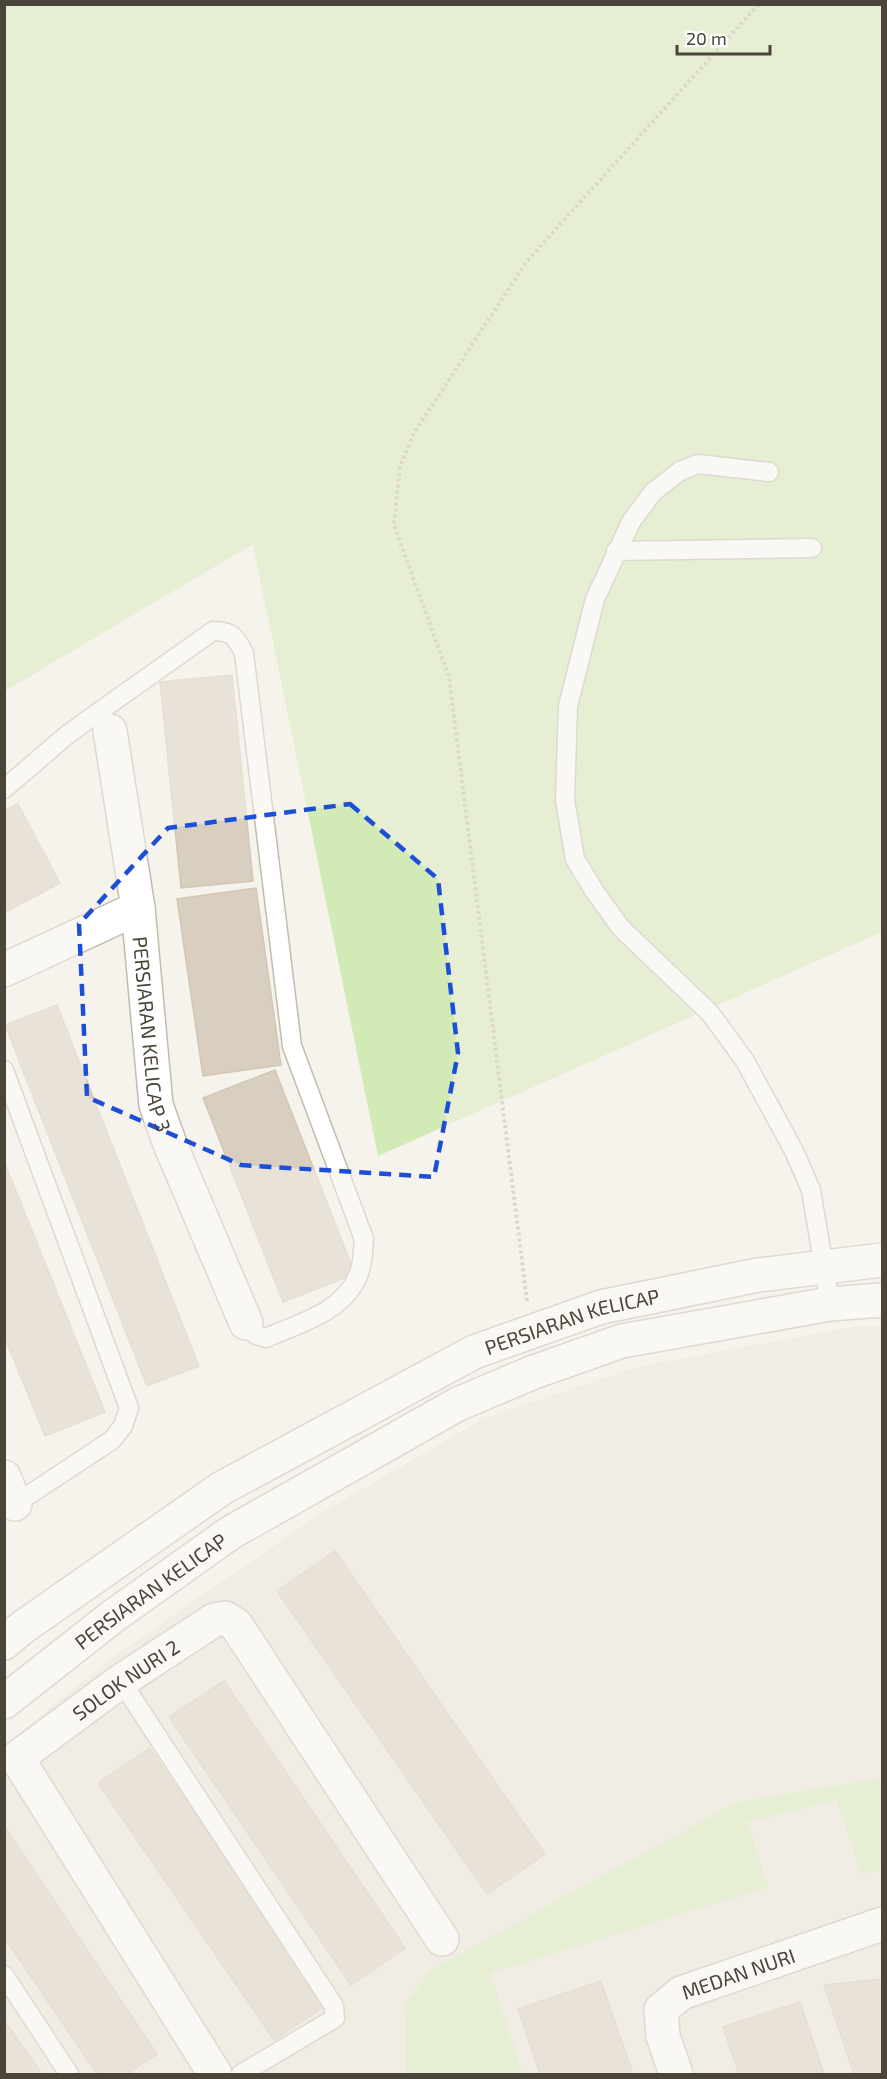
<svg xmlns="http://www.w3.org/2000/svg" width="887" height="2079" font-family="'Exo 2',sans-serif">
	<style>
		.residential { fill: #eae5da }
		.green { fill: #d2eab5 }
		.building { fill: #d8cfc1; stroke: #d3c7b4; stroke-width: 1.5 }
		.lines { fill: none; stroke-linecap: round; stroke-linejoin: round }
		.service-casing { stroke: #c2bbae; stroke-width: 21 }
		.minor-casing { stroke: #c2bbae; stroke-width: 36 }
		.path { stroke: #c4b79f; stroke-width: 4; stroke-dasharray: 3 3; stroke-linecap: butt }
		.service { stroke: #fff; stroke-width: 18 }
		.minor { stroke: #fff; stroke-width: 33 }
		.marked { fill: none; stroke: #1d4ed8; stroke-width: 4.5; stroke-dasharray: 12 8; stroke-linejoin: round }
		.labels { text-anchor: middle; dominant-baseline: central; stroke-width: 4.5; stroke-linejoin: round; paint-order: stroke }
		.street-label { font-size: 20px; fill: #4b4439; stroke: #fff }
	</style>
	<rect width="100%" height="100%" fill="#f6f3ec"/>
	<path class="residential" d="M882 1326V2074H5V1745L114 1656 323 1512 483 1419 641 1366 853 1327Z"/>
	<path class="green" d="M4 5H882V932L378 1156 253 544 5 691Z
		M882 1778V1871L861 1873 837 1800 747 1822 768 1887 490 1973 523 2074H406L405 2004 431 1970 737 1802Z"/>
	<path class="building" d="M232 675 253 881 181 888 160 682Z
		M18 804 60 883 4 913V811Z
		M256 888 281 1065 203 1076 177 899Z
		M57 1005 199 1366 147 1386 5 1025Z
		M275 1070 355 1274 283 1302 203 1098Z
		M4 1161 105 1412 45 1436 4 1336Z
		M335 1551 545 1854 487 1894 277 1591Z
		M224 1681 405 1948 351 1985 169 1717Z
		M150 1748 326 2005 274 2040 98 1783Z
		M4 1826 157 2054 127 2074H97L4 1937Z
		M882 1979V2074H854L824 1985Z
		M601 1981 633 2074H540L518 2009Z
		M800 2002 824 2074H739L723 2027Z
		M4 2020 42 2074H4Z"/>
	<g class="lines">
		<g class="service-casing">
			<path id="service" d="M769 472 698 464 680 471 653 492 631 522 595 599 568 706 565 800 575 859 595 892 621 928 710 1013 745 1061 794 1151 811 1190 830 1304
				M616 551 812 548
				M100 711 213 631C232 631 235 636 244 653L292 1046 364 1239C363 1251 363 1265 358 1276 342 1313 299 1323 266 1338L256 1335 246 1323
				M4 789 67 735 100 711 105 721
				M4 1070 129 1408 123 1426 112 1440 9 1508
				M121 1681 334 2006 335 2018 241 2074
				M4 1975 69 2074"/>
		</g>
		<g class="minor-casing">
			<g id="minor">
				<path id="s1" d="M110 731 138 908 156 1105 170 1144 246 1323"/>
				<path d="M4 970 138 908"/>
				<path d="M4 1477 15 1504"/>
				<path id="s2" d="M4 1643 23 1627 222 1488 474 1352 601 1307 758 1275 882 1260"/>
				<path id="s3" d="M4 1702 112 1617 230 1533 458 1404 534 1372 622 1341 830 1304 882 1300"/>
				<path id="s4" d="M215 2074 17 1758 121 1681 214 1620 225 1618 236 1625 442 1939"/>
				<path id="s5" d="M676 2074 663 2036 661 2010 681 1993 882 1924"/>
			</g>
		</g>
		<path class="path" d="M527 1301 449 677 394 525 400 467 414 433 527 261 759 4"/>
		<use href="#service" class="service"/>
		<use href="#minor" class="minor"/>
	</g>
	<path d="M0 0H887V2079H0ZM350 804 438 879 458 1053 434 1177 241 1165 87 1097 79 924 168 828Z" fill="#f6f3ec" fill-opacity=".55" fill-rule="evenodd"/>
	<path class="marked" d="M350 804 438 879 458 1053 434 1177 241 1165 87 1097 79 924 168 828Z"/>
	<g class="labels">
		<g class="street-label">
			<text stroke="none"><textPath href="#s1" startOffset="306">PERSIARAN KELICAP 3</textPath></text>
			<text stroke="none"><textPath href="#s2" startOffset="657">PERSIARAN KELICAP</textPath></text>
			<text stroke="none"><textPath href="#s3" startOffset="184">PERSIARAN KELICAP</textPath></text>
			<text stroke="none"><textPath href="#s4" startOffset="507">SOLOK NURI 2</textPath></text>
			<text stroke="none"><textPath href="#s5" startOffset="153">MEDAN NURI</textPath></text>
		</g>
	</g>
	<rect width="887" height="2079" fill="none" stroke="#4b4439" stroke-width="12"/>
	<path d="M677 45v9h93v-9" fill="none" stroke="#4b4439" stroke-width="3"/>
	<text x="686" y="45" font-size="18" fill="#4b4439" stroke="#ffffff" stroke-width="4.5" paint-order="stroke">20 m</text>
</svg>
